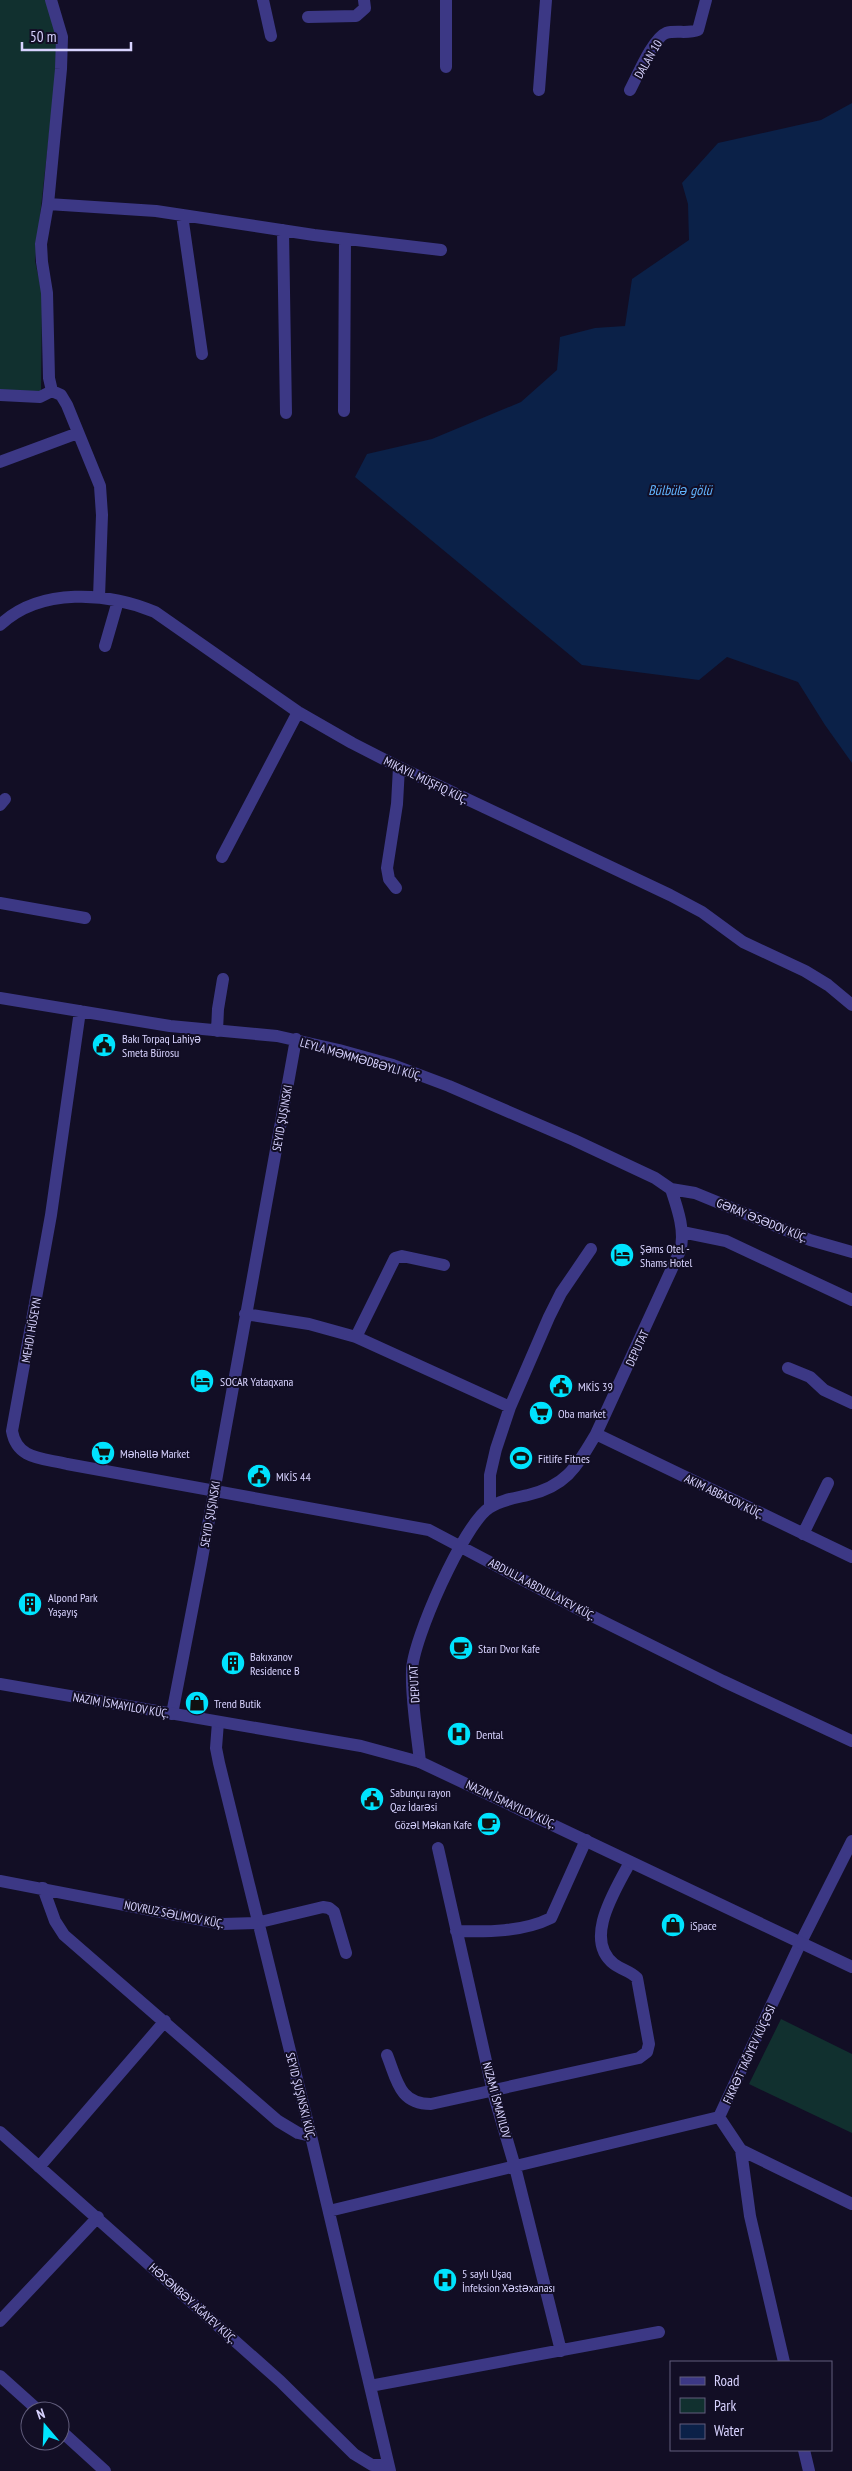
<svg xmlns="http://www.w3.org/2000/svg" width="852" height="2471" font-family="'PT Sans Narrow',sans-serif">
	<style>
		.green { fill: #11302f }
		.water { fill: #0b2148 }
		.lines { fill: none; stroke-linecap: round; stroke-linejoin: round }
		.minor { stroke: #3c3885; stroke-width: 12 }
		.tertiary { stroke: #3c3885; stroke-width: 12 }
		.labels { text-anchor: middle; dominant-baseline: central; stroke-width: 4; stroke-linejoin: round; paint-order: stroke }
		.street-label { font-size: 12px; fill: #d8d3ff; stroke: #120e25 }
		.poi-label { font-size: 12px; fill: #d8d3ff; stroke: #120e25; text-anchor: start }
		.water-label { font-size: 14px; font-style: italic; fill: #61b5ff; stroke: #120e25 }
	</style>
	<rect width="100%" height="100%" fill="#120e25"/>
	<path class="green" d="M0 0H47L59 45 35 261 42 293 41 393 0 390Z
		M781 2019 852 2054V2133L749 2084Z"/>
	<path class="water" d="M852 103V763L825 725 798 682 727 657 699 680 582 665 355 477 367 454 432 439 521 402 557 370 560 337 595 328 625 326 632 279 689 240 688 204 682 183 718 143 821 120Z"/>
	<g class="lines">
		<path class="minor" d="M51 0 62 37 61 69 48 204 41 244 42 262 47 293 49 378 52 391
			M263 0 271 36
			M308 17 356 16 365 8 364 0
			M446 67V0
			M539 90 546 0
			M630 90C637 77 653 38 666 33 676 30 688 34 698 30L706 0
			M48 204 156 211 314 235 441 250
			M182 215 202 354
			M283 230 286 413
			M0 395 40 397 52 391 61 395 67 405 100 486 102 515 99 597
			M344 411 345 239
			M0 462 78 433
			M0 625C40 587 108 592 155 612L298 712 352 743 399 767 670 895 702 912 743 942 805 971 828 985 852 1005
			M105 646 118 601
			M0 805 5 799
			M222 857 298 712
			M396 888 389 879 387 868 397 804 399 767
			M0 903 85 918
			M0 998 170 1026 277 1036 339 1050 393 1065 449 1086 574 1140 655 1178 671 1189
			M80 1011 51 1215 12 1431C17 1460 43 1458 67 1464L429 1530 580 1610 723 1681 852 1741
			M217 1031 218 1009 223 979
			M671 1189 695 1193 810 1240 852 1252
			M682 1232 726 1241 852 1300
			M245 1314 309 1324 356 1337 510 1407
			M356 1337 395 1258 402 1256 444 1265
			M788 1368 810 1377 824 1390 852 1403
			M596 1434 852 1557
			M490 1506V1475L496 1449 510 1407 549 1317 561 1293 591 1249
			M803 1534 828 1483
			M172 1714 201 1564 296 1039
			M218 1722 216 1748 219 1763 311 2136 390 2471
			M420 1762C417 1732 411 1701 412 1671 412 1641 464 1524 489 1508 500 1500 515 1498 528 1495 567 1486 577 1466 596 1434L680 1251C686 1232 677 1207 671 1189
			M438 1848 493 2092 515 2167 561 2351
			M0 1881 223 1924 256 1923 323 1907 329 1908 334 1912 346 1953
			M43 1888 55 1921 64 1935 278 2121 298 2133 311 2136
			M456 1931C487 1932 523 1932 551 1918L586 1840
			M387 2055C397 2080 399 2104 431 2104L639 2058 647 2052 649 2044 637 1978C630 1971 622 1970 614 1964 582 1939 617 1888 630 1862
			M0 2132 280 2381 354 2454 372 2465H388
			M741 2150 852 2204
			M39 2167 165 2021
			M329 2211 719 2117
			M0 2321 98 2217
			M784 2362 750 2216 741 2150 719 2117 801 1942 852 1841
			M0 2376 39 2411
			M370 2386 659 2332
			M60 2430 105 2471
			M804 2450 809 2471"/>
		<path class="tertiary" d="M0 1684 361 1746 420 1762 852 1967"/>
	</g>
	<defs>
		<g id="civic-disc" transform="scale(1.25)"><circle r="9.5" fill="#00e3fe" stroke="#120e25"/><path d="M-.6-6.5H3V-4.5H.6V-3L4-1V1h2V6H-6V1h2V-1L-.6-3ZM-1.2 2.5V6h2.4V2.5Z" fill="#111"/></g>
		<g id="hotel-disc" transform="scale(1.25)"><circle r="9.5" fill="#00e3fe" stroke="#120e25"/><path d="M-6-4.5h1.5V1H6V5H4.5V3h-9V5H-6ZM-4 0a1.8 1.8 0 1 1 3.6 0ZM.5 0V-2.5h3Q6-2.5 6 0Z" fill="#111"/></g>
		<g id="supermarket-disc" transform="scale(1.25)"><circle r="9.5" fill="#00e3fe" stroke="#120e25"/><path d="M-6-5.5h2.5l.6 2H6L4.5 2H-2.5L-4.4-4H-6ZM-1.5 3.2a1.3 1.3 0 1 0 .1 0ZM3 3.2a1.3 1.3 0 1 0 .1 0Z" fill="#111"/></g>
		<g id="stadium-disc" transform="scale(1.25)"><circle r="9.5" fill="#00e3fe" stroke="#120e25"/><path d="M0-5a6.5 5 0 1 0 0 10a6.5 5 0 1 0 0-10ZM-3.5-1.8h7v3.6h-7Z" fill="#111"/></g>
		<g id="building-disc" transform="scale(1.25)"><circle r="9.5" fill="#00e3fe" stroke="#120e25"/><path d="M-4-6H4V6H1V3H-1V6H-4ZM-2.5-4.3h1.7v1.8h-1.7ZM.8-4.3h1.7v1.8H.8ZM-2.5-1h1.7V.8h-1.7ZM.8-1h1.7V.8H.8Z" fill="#111"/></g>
		<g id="cafe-disc" transform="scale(1.25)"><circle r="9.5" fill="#00e3fe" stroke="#120e25"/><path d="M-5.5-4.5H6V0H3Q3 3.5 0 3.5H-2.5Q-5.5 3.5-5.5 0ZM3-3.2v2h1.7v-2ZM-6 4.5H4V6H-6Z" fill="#111"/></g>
		<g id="shop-disc" transform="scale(1.25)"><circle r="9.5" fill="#00e3fe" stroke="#120e25"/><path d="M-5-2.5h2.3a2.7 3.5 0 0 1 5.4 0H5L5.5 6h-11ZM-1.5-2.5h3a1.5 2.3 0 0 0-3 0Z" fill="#111"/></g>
		<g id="hospital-disc" transform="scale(1.25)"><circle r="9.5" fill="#00e3fe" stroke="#120e25"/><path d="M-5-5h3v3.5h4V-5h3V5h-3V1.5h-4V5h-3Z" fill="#111"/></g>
	</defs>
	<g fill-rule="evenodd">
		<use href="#civic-disc" x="104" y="1045"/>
		<use href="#hotel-disc" x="622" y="1255"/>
		<use href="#hotel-disc" x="202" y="1381"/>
		<use href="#civic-disc" x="561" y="1386"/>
		<use href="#supermarket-disc" x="541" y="1413"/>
		<use href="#supermarket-disc" x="103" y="1453"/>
		<use href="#stadium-disc" x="521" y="1458"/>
		<use href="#civic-disc" x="259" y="1476"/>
		<use href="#building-disc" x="30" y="1604"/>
		<use href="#cafe-disc" x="461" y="1648"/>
		<use href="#building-disc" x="233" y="1663"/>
		<use href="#shop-disc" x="197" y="1703"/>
		<use href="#hospital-disc" x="459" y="1734"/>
		<use href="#civic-disc" x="372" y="1799"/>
		<use href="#cafe-disc" x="489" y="1824"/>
		<use href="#shop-disc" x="673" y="1925"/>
		<use href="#hospital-disc" x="445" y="2280"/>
	</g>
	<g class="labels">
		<g class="street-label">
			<text transform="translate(648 59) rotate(-60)">DALAN 10</text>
			<text transform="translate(426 780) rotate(26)">MIKAYIL MÜŞFIQ KÜÇ.</text>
			<text transform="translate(361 1059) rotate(16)">LEYLA MƏMMƏDBƏYLI KÜÇ.</text>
			<text transform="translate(282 1118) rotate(-80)">SEYID ŞUŞINSKI</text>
			<text transform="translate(762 1220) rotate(22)">GƏRAY ƏSƏDOV KÜÇ.</text>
			<text transform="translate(31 1330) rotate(-80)">MEHDI HÜSEYN</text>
			<text transform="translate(637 1348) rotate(-65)">DEPUTAT</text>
			<text transform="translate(724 1496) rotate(26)">AKIM ABBASOV KÜÇ.</text>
			<text transform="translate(210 1514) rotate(-80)">SEYID ŞUŞINSKI</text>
			<text transform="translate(542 1589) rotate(28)">ABDULLA ABDULLAYEV KÜÇ.</text>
			<text transform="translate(414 1684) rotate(-93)">DEPUTAT</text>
			<text transform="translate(121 1705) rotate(10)">NAZIM İSMAYILOV KÜÇ.</text>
			<text transform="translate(511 1804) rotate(25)">NAZIM İSMAYILOV KÜÇ.</text>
			<text transform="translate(174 1914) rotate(11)">NOVRUZ SƏLIMOV KÜÇ.</text>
			<text transform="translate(749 2054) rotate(-65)">FIKRƏT TAĞIYEV KÜÇƏSI</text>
			<text transform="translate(301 2096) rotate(76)">SEYID ŞUŞINSKI KÜÇ.</text>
			<text transform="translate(497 2100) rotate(75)">NIZAMI İSMAYILOV</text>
			<text transform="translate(193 2303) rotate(42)">HƏSƏNBƏY AĞAYEV KÜÇ.</text>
		</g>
		<g class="poi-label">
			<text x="122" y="1038">Bakı Torpaq Lahiyə<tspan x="122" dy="14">Smeta Bürosu</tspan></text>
			<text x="640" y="1248">Şəms Otel -<tspan x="640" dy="14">Shams Hotel</tspan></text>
			<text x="220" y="1381">SOCAR Yataqxana</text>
			<text x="578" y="1386">MKİS 39</text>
			<text x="558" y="1413">Oba market</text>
			<text x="120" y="1453">Məhəllə Market</text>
			<text x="538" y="1458">Fitlife Fitnes</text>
			<text x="276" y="1476">MKİS 44</text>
			<text x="48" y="1597">Alpond Park<tspan x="48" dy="14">Yaşayış</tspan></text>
			<text x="478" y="1648">Starı Dvor Kafe</text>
			<text x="250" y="1656">Bakıxanov<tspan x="250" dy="14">Residence B</tspan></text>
			<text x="214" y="1703">Trend Butik</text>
			<text x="476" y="1734">Dental</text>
			<text x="390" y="1792">Sabunçu rayon<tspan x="390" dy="14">Qaz İdarəsi</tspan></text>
			<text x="472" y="1824" text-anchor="end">Gözəl Məkan Kafe</text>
			<text x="690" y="1925">iSpace</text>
			<text x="462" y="2273">5 saylı Uşaq<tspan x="462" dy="14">İnfeksion Xəstəxanası</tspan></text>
		</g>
		<g class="water-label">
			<text x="680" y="490">Bülbülə gölü</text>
		</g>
	</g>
	<rect x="670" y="2361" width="162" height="90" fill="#120e25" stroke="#615d7c"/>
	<rect x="680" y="2377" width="25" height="8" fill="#3c3885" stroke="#615d7c"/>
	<text x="714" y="2386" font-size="15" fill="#d8d3ff">Road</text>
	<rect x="680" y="2398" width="25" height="15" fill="#11302f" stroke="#615d7c"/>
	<text x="714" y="2411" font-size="15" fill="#d8d3ff">Park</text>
	<rect x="680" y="2424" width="25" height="15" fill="#0b2148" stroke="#615d7c"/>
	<text x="714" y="2436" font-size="15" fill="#d8d3ff">Water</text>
	<g transform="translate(45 2426) rotate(341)"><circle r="24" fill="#120e25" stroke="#615d7c"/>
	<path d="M0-4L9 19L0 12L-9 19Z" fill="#00e3fe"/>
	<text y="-8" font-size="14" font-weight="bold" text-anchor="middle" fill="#d8d3ff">N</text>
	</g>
	<path d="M22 42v8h109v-8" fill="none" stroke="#d8d3ff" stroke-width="2.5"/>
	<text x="30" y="42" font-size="15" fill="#d8d3ff" stroke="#120e25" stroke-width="4" paint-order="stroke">50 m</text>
</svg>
